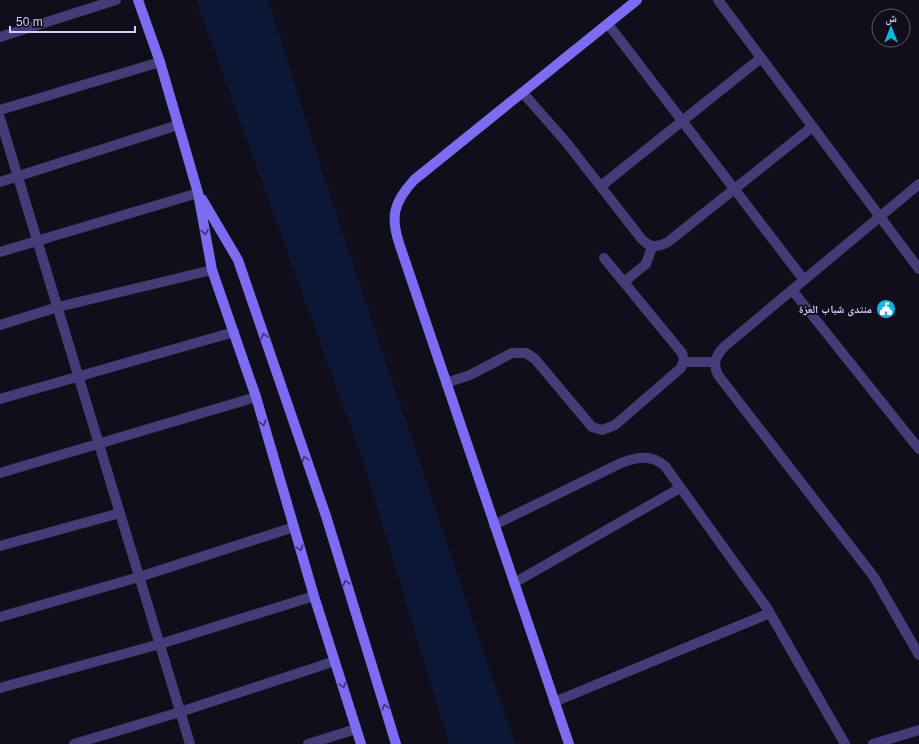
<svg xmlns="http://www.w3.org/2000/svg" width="919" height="744" font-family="Arial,'Noto Naskh Arabic',sans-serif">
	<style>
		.water { fill: #0c1735 }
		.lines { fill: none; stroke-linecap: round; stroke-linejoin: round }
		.street { stroke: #443c76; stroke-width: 10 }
		.secondary { stroke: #7c6cf2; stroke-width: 10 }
		.oneway { stroke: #3c3371 }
		.labels { text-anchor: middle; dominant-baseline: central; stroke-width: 3.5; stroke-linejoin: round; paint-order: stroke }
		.poi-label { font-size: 11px; font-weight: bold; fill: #d6ccfa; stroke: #110d1b; text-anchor: end }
	</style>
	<rect width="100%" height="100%" fill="#110d1b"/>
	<path class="water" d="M196 0H268L340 226 515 744H449L362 458Z"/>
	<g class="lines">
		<path class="street" d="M718 0 919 269
			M608 24 804 280
			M0 37 116 0
			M523 93 566 142 640 237C649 248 656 248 668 242L812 127
			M0 110 160 62
			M0 118 190 744
			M0 182 178 125
			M919 184 725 346C716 355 712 363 718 375L874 577 919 655
			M601 186 761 58
			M0 252 198 193
			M624 282 646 264 652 247
			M792 290 919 449
			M0 325 58 307 212 270
			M684 362H715
			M446 383 470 375 512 353H526L535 359 592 427 602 430 615 425 681 368 684 360 682 353 604 258
			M0 399 234 332
			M0 473 256 397
			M494 525 621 463C637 457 651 454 665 466L767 608 845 744
			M0 546 120 513
			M514 583 680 488
			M0 617 139 577 294 527
			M0 688 160 644 314 596
			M554 702 770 613
			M74 744 180 712 335 661
			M308 744 356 729
			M873 744 919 730"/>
		<path class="secondary" d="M138 0 160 62 198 193 212 270 256 397 314 596 361 744
			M202 199 238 260 326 516 396 744
			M569 744 400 246C390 217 393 203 414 180L637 0"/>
	</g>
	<defs><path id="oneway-chevron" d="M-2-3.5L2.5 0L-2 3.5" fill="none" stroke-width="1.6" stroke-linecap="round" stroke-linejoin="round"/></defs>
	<g class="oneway">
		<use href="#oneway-chevron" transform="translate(205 232) rotate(79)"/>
		<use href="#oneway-chevron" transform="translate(264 336) rotate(-108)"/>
		<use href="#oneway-chevron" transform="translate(263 423) rotate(74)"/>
		<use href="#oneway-chevron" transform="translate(305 459) rotate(-108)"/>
		<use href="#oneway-chevron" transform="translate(300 548) rotate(73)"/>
		<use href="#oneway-chevron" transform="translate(346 583) rotate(-107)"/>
		<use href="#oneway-chevron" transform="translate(343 685) rotate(73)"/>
		<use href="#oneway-chevron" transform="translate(385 707) rotate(-107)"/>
	</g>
	<defs>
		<g id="civic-disc" transform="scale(1)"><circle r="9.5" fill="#14b7de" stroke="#110d1b"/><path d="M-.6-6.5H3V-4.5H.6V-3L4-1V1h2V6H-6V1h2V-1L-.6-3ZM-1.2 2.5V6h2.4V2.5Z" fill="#fff"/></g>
	</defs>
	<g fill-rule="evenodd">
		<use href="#civic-disc" x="886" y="309"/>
	</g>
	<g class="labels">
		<g class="poi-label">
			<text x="872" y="309">منتدى شباب العزة</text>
		</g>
	</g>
	<g transform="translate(891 28)"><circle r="19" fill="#110d1b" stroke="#605974"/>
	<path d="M0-3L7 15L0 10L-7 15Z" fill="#14b7de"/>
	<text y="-6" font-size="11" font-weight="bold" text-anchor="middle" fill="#d6ccfa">ش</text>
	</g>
	<path d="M10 26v6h125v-6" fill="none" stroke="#d6ccfa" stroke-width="2"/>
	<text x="16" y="26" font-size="12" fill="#d6ccfa" stroke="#110d1b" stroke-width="3" paint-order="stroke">50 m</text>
</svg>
